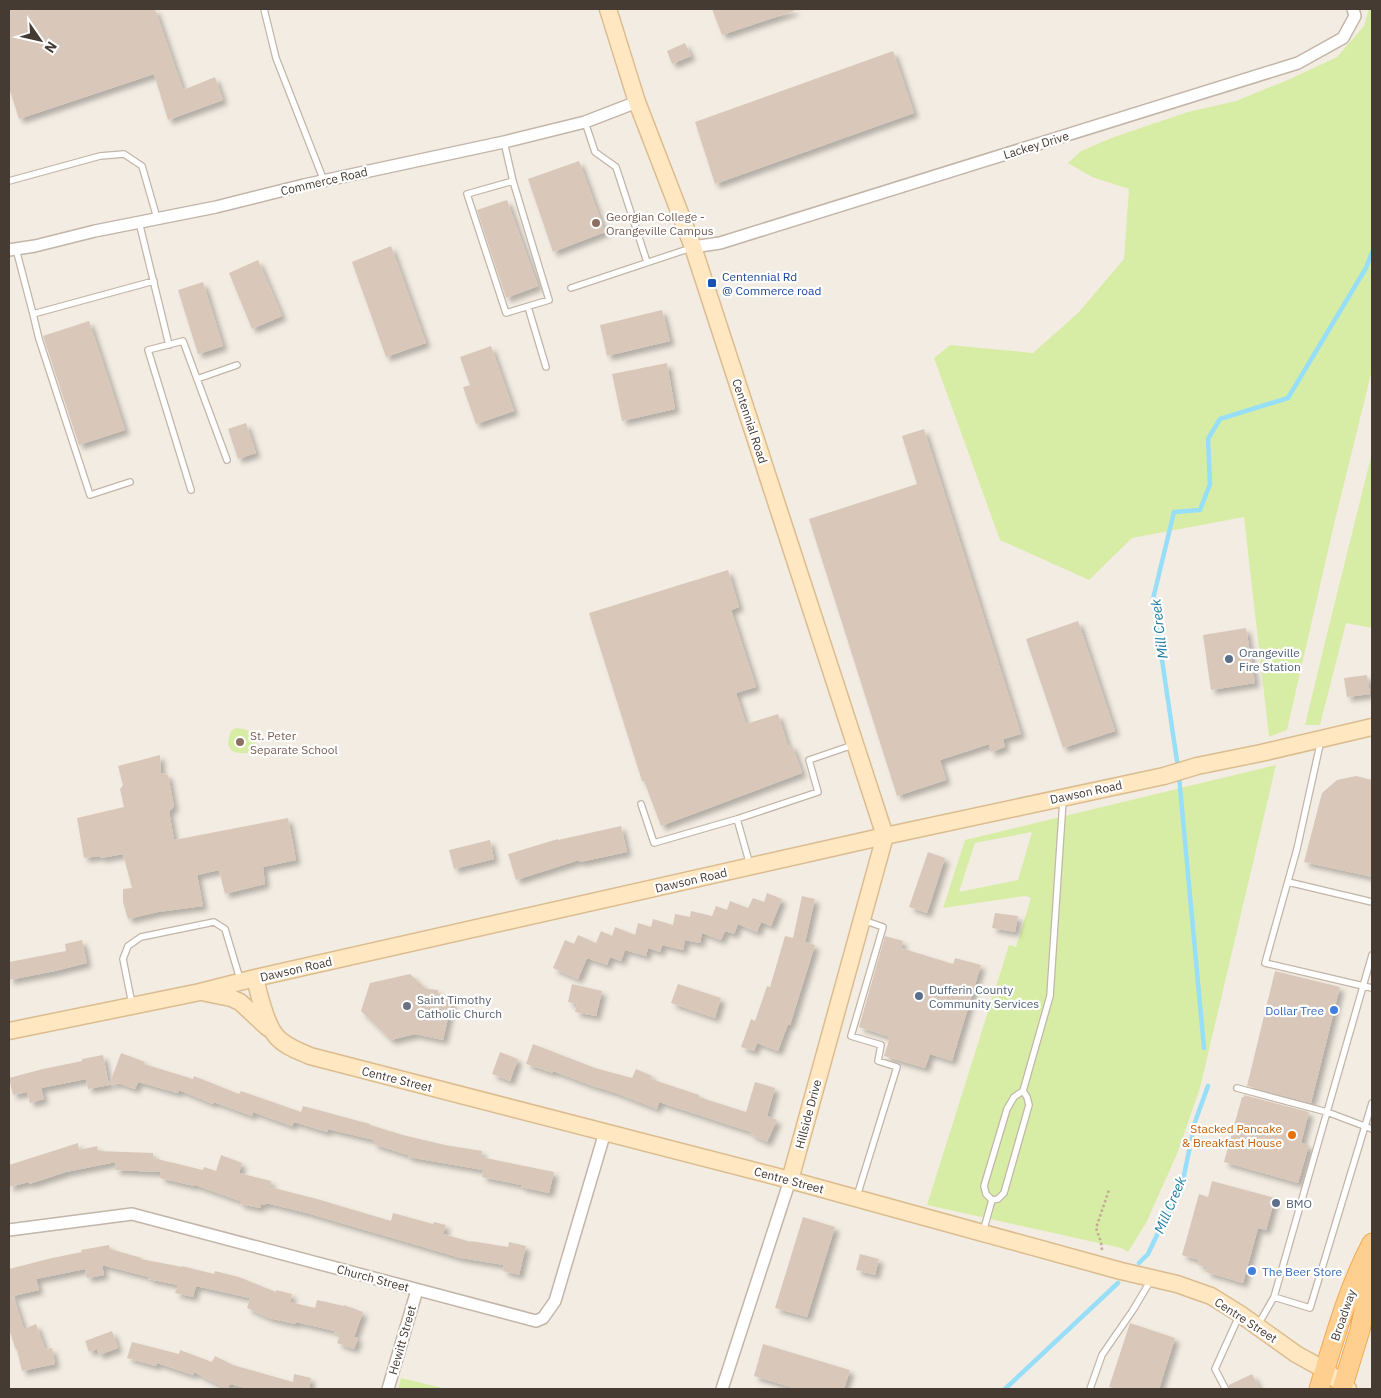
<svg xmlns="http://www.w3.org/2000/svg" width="1381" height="1398" font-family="'IBM Plex Sans',sans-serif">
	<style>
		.green { fill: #d7eda6; fill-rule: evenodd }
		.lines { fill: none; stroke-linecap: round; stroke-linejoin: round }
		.stream { stroke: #97def8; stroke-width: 4.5 }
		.building { fill: #d9c8ba; filter: url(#shadow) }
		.lane-casing { stroke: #c3b5a7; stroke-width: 8 }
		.street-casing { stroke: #c3b5a7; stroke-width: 14 }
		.secondary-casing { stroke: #dbbc8f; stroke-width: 19 }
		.primary-casing { stroke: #f0aa54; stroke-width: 21 }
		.path { stroke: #c3ab94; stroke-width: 2.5; stroke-dasharray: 2.5 2.5; stroke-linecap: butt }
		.lane { stroke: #fff; stroke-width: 5.5 }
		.street { stroke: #fff; stroke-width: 11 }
		.secondary { stroke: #ffe7c1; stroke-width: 16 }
		.primary { stroke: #ffcf90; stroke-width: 19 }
		.education-dot { fill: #8d6e63; stroke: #fff; stroke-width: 2 }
		.transit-dot { fill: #1a4fb4; stroke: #fff; stroke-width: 2 }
		.service-dot { fill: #5c6f8a; stroke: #fff; stroke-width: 2 }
		.worship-dot { fill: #6b7280; stroke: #fff; stroke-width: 2 }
		.shop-dot { fill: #3f7fe0; stroke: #fff; stroke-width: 2 }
		.food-dot { fill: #e8710a; stroke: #fff; stroke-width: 2 }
		.labels { text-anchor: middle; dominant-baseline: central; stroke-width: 4.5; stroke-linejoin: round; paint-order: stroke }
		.street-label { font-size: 12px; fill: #463b32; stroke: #fff }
		.education-label { font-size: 12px; fill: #785e54; stroke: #fff; text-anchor: start }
		.transit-label { font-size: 12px; fill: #164399; stroke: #fff; text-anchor: start }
		.service-label { font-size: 12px; fill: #4e5e75; stroke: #fff; text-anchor: start }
		.worship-label { font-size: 12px; fill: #5b616d; stroke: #fff; text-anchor: start }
		.shop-label { font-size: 12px; fill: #366cbe; stroke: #fff; text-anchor: end }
		.food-label { font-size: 12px; fill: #c56008; stroke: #fff; text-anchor: end }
		.water-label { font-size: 14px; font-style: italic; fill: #1f7ea2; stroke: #fff }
	</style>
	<defs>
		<filter id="shadow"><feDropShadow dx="4.5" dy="4.5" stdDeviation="2.5" flood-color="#0004"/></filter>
	</defs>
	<rect width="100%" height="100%" fill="#f3ece2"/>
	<path class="green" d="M1369 9H1372V370L1335 520 1287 730 1269 737 1244 517 1132 538 1089 580 1000 540 934 358 950 345 1033 353 1078 313 1124 259 1129 189 1092 177 1068 163 1081 151 1114 137 1188 112 1236 101 1290 79 1337 57 1364 26Z
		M1372 453V628L1346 623 1320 725H1305L1326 638Z
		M236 728 244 729 253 733 256 752C247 753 230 757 228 743 228 740 230 734 231 731Z
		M1276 765 1200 1088 1177 1154 1146 1223 1128 1252 1121 1248 927 1205 1009 945 1016 947 1031 898 1025 896 943 908 965 840ZM1032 832 1018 880 959 892 975 843Z
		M401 1378 447 1389H398Z"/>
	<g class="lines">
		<path class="stream" d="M1178 768 1153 599 1174 512 1200 510 1210 484 1208 439 1220 419 1288 398 1366 268 1372 252
			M1179 776 1204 1048
			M1139 1263 1148 1254 1183 1180 1195 1122 1208 1086
			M1005 1389 1118 1283"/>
	</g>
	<path class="building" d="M9 9H155L183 90 215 77 223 100 168 120 154 74 19 119 9 88Z
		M712 9H794V11L722 35Z
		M685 43 691 56 672 64 667 51Z
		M893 51 914 113 715 184 695 122Z
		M579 161 605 232 553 252 528 179Z
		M507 200 538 286 506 298 477 210Z
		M391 246 426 343 386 357 352 262Z
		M258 260 282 316 252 329 229 273Z
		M203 282 223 346 198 354 178 290Z
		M662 310 670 341 607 356 600 325Z
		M89 321 125 430 79 445 43 336Z
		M491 346 514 411 476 424 463 387 470 385 460 357Z
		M667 363 675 409 622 421 612 374Z
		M246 423 256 453 238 459 228 429Z
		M924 429 1021 734 1003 739 1005 747 991 752 989 744 940 760 946 780 897 796 809 519 917 484 902 436Z
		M728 570 739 607 731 610 756 687 736 693 746 724 778 714 788 746 792 745 802 773 661 826 644 781H642L589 613Z
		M1078 621 1115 731 1063 748 1026 639Z
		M1246 628 1255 683 1211 690 1203 635Z
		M1367 675 1370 694 1347 697 1344 678Z
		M160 755 161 773 168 775 174 807 169 811 174 840 288 818 296 860 263 867 265 884 225 894 219 870 197 875 203 906 158 912 128 919 123 902V889L132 888 123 854 101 858 100 856 84 858 77 818 124 807 120 789 123 785 118 766Z
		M1356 776 1372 780V877L1304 862 1322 793 1337 780Z
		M621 826 627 852 580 862 579 860 516 880 508 854 558 839V840Z
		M490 840 494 859 454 869 449 850Z
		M928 852 945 858 927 913 909 907Z
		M767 893 782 899 771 926 761 922 757 932 738 924 734 934 725 931 721 940 702 933 700 943 685 940 683 950 662 945 660 952 648 948 646 956 625 950 621 961 610 957 607 965 587 958 578 979 553 968 565 940 574 944 578 935 596 943 601 931 612 936 615 927 635 935 638 923 651 927 653 919 673 925 675 914 690 917 691 911 712 916 716 906 727 910 730 901 748 908 753 898 764 902Z
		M802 896 815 899 805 942 815 945 790 1025 788 1024 778 1051 757 1043 754 1051 741 1047 751 1019 755 1021 767 986 770 987 785 936 793 938Z
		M995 913 1018 916 1015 932 992 928Z
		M885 936 903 941 901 948 953 964 955 958 981 965 952 1061 930 1054 925 1068 884 1056 890 1037 859 1027Z
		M82 940 87 963 55 971 9 980V962L66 951 65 944Z
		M1275 971 1340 987 1311 1103 1247 1086Z
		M410 974 426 989 438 990V996L452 1001 443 1040 415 1034 391 1040 361 1011 370 983Z
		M572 984 602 991 596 1016 575 1012 577 1004 568 1002Z
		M678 984 721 998 715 1018 671 1003Z
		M533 1044 595 1068 632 1078 636 1069 652 1076 651 1079 699 1095V1097L746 1112 755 1082 775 1088 767 1116 777 1120 767 1142 750 1134 751 1132 659 1102 657 1109 616 1093 593 1086 553 1071V1073L526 1064Z
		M500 1052 518 1059 510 1081 492 1074Z
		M121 1053 145 1062 144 1064 193 1079 194 1076 239 1094 241 1091 301 1112 303 1106 370 1124V1125L403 1135 445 1145 482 1151 481 1157 554 1172 549 1193 521 1187V1185L482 1177 483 1170 408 1157V1155L373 1144 374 1140 328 1129 327 1132 294 1122 292 1126 253 1112 252 1116 214 1102 213 1104 179 1090 178 1093 138 1082 135 1089 118 1083 109 1085Z
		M103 1055 109 1085 88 1089 86 1079 41 1088 44 1099 30 1103 27 1092 13 1095 9 1078 43 1069 82 1061V1059Z
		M1244 1095 1309 1112 1301 1143 1309 1145 1298 1183 1224 1162 1242 1097H1244Z
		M78 1143 79 1150 97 1146 98 1151 153 1153V1158L203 1170 204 1167 216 1171 221 1155 242 1163 239 1173 271 1181 270 1187 317 1199 391 1221 393 1213 433 1224 434 1222 446 1225 443 1234 471 1242V1241L508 1247 509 1242 526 1246 519 1275 503 1271 504 1265 461 1258 307 1213 266 1203V1205L261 1204 260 1208 240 1204V1201L195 1185 194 1186 160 1178 161 1172 115 1170 116 1162 66 1172 29 1184V1182L9 1187V1165Z
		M1212 1181 1275 1198 1266 1230 1258 1228 1243 1283 1206 1272 1207 1267 1198 1265 1199 1260 1182 1255 1199 1194 1208 1197Z
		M803 1217 835 1227 807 1317 775 1308Z
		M109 1245 110 1249 142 1258 141 1259 182 1267V1266L214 1274 215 1271 239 1277 276 1292V1290L292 1294 290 1302 315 1308 317 1300 344 1306V1305L363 1312 354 1337 358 1338 354 1349 337 1343 340 1335 334 1333 335 1331 296 1322 295 1324 269 1318 247 1308 250 1298 196 1286 193 1297 175 1293 178 1285 148 1279 149 1277 102 1265 104 1275 87 1278 85 1269 36 1279 39 1290 13 1296 24 1329 36 1324 45 1349 52 1348 55 1364 22 1371 17 1349 16 1350 9 1329V1269L52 1258 82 1252 81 1250Z
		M860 1254 879 1259 875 1275 856 1270Z
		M1130 1323 1175 1338 1159 1389H1117L1109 1387Z
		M112 1331 118 1348 99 1355 97 1349 89 1352 85 1341Z
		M132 1342 179 1354 180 1350 212 1362 215 1356 233 1365 293 1382 294 1374 311 1378 309 1389H250L230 1384 227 1389 194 1372 193 1375 157 1363 156 1366 127 1358Z
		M763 1344 850 1370 844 1389H797L754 1376Z
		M1252 1374 1260 1389H1229V1385Z"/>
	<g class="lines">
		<g class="lane-casing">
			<path id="lane" d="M264 9 276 58 324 181
				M585 122 595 152 616 167 647 262
				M504 142 513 181 467 194 506 313 549 300 513 181
				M9 181 100 156 124 154 142 166 157 218
				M139 222 169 345
				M16 249 33 314 154 281
				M571 288 691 248
				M528 307 546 367
				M33 314 39 339 90 495 130 482
				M197 379 237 365
				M191 490 148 350 183 341 227 460
				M1321 740 1297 849 1265 963 1372 988
				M641 804 654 843 737 819 818 792 809 760 853 745
				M737 819 750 865
				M1288 882 1372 902
				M132 1004 123 959 128 946 141 937 214 922 225 929 240 979
				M1237 1088 1327 1112 1372 1129
				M857 1196 897 1067 878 1061 881 1045 851 1036 883 927 863 920
				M992 1200 986 1194 984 1186 1007 1109 1014 1097 1023 1091 1050 996 1063 800
				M992 1200 998 1199 1004 1193 1029 1105 1027 1097 1023 1091
				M983 1232 992 1200
				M1274 1297 1310 1308 1372 1103
				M1258 1325 1274 1297 1372 955
				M1225 1388 1215 1369 1239 1316
				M1090 1389 1102 1355 1133 1310 1151 1280"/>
		</g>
		<g class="street-casing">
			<path id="street" d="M693 247 720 243 1298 63 1343 38 1355 16 1353 9
				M9 250 35 246 95 231 216 207 304 185 504 142 585 122 637 102
				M9 1230 132 1214 536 1321 543 1318 555 1301 605 1132
				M388 1389 417 1290
				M722 1389 790 1180"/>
		</g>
		<g class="secondary-casing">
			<path id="secondary" d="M608 9 637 102 693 247 885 836
				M255 978C259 994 265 1023 276 1036 284 1046 299 1051 310 1056L790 1180 1121 1271 1177 1284 1211 1296 1240 1314 1296 1354 1325 1370 1348 1389
				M206 993 231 998 240 1002 268 1028
				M9 1031 200 992 255 978 885 836 1164 776 1197 766 1261 753 1372 727
				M790 1180 885 836"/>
		</g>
		<g class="primary-casing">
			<path id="primary" d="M1319 1389C1334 1340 1348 1288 1372 1243
				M1342 1389 1360 1330 1372 1273"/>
		</g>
		<path class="path" d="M1102 1250 1101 1242 1096 1228 1109 1190"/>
		<use href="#lane" class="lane"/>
		<use href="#street" class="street"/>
		<use href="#secondary" class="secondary"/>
		<use href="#primary" class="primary"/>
	</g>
	<g class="education-dot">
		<circle cx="596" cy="223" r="5"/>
		<circle cx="240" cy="742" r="5"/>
	</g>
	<rect class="transit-dot" x="707" y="278" width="10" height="10" rx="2.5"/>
	<g class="service-dot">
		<circle cx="1229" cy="659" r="5"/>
		<circle cx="919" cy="996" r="5"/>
		<circle cx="1276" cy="1203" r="5"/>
	</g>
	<circle class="worship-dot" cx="407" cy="1006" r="5"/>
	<g class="shop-dot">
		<circle cx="1334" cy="1010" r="5"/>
		<circle cx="1252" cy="1271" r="5"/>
	</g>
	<circle class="food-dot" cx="1292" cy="1135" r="5"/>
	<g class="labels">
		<g class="street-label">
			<text transform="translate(1036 145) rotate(-17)">Lackey Drive</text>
			<text transform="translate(324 181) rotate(-13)">Commerce Road</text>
			<text transform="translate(750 421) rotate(72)">Centennial Road</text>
			<text transform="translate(1086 792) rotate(-12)">Dawson Road</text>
			<text transform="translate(691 880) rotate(-13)">Dawson Road</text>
			<text transform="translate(296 969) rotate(-13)">Dawson Road</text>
			<text transform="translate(397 1079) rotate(14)">Centre Street</text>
			<text transform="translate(808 1114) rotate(-75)">Hillside Drive</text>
			<text transform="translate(789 1180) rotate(15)">Centre Street</text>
			<text transform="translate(373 1278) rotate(15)">Church Street</text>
			<text transform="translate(1343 1315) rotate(-71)">Broadway</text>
			<text transform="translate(1246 1320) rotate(33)">Centre Street</text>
			<text transform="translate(402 1340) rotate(-74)">Hewitt Street</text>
		</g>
		<g class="education-label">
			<text x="606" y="216">Georgian College -<tspan x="606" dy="14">Orangeville Campus</tspan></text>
			<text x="250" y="735">St. Peter<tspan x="250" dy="14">Separate School</tspan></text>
		</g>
		<g class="transit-label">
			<text x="722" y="276">Centennial Rd<tspan x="722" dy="14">@ Commerce road</tspan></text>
		</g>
		<g class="service-label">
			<text x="1239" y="652">Orangeville<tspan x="1239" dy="14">Fire Station</tspan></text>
			<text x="929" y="989">Dufferin County<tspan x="929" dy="14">Community Services</tspan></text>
			<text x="1286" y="1203">BMO</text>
		</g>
		<g class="worship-label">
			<text x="417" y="999">Saint Timothy<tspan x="417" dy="14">Catholic Church</tspan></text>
		</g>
		<g class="shop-label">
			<text x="1324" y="1010">Dollar Tree</text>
			<text x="1262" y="1271" text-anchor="start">The Beer Store</text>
		</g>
		<g class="food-label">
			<text x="1282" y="1128">Stacked Pancake<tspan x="1282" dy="14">&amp; Breakfast House</tspan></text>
		</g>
		<g class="water-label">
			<text transform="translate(1159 629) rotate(-97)">Mill Creek</text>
			<text transform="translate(1170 1205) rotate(-67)">Mill Creek</text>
		</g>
	</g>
	<rect width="1381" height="1398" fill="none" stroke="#463b32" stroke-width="20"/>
	<g transform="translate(40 40) rotate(124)" stroke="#ffffff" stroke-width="4" paint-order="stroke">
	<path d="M0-4L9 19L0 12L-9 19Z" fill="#463b32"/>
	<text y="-8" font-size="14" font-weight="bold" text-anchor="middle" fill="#463b32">N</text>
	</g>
</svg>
